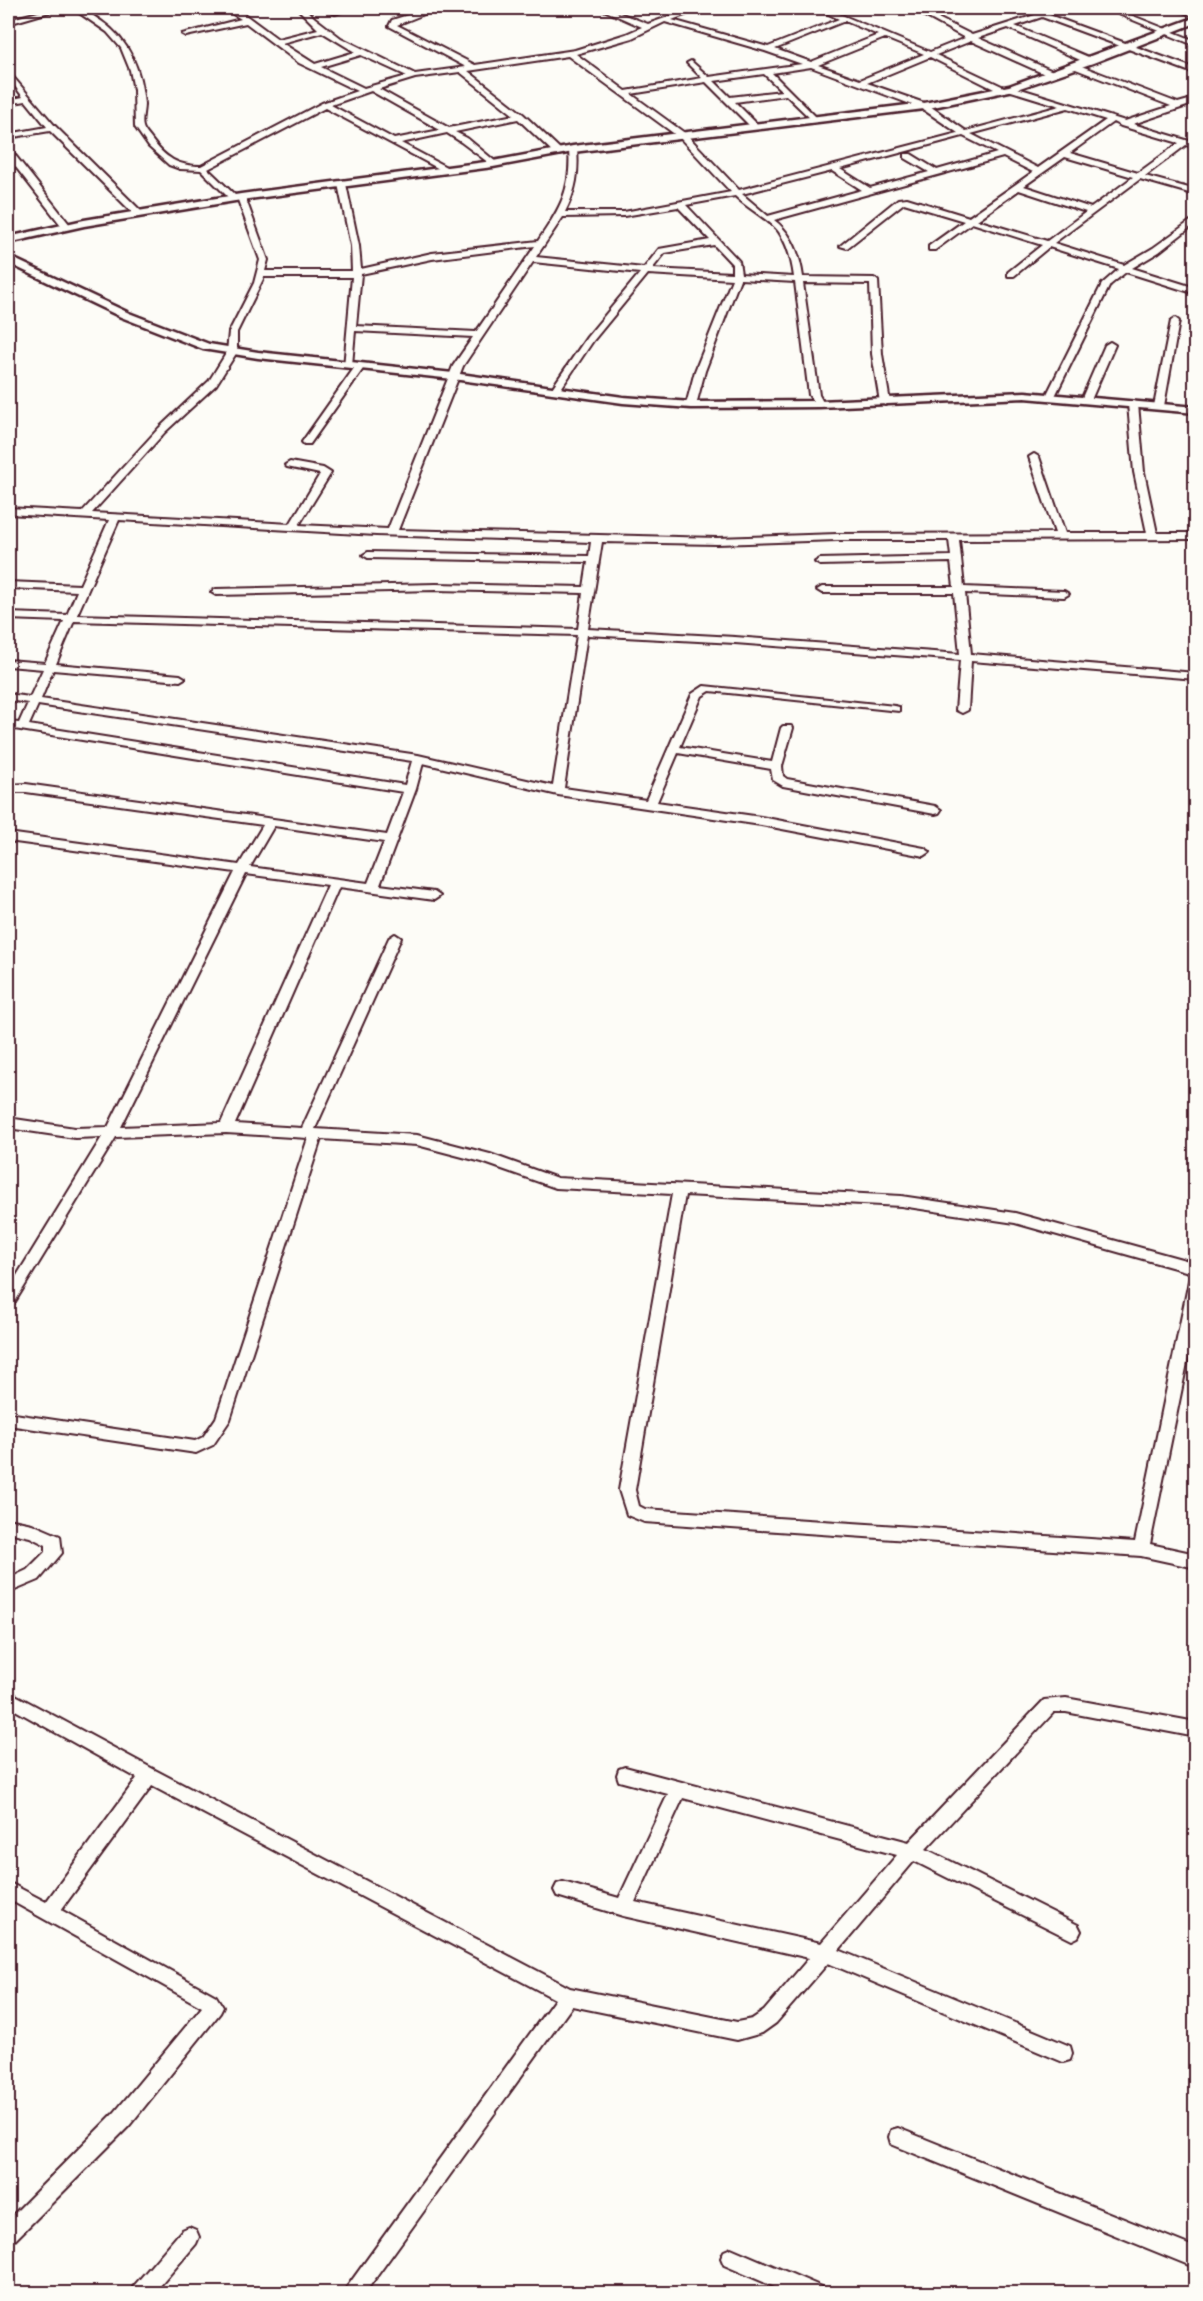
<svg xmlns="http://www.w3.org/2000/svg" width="1203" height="2301" font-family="Delius,sans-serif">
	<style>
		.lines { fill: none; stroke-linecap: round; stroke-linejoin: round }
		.minor-casing { stroke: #4a1f2b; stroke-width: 4 }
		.tertiary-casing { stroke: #4a1f2b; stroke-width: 5 }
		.minor { fill: #fdfcf7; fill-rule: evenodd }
		.tertiary { fill: #fdfcf7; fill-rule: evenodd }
	</style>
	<rect width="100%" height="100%" fill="#fdfcf7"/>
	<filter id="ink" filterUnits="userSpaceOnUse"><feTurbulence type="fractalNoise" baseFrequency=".0167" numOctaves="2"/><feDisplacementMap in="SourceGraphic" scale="12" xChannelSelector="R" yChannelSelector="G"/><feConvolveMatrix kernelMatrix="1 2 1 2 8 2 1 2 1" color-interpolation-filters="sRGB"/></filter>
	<g filter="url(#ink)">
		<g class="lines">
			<g class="minor-casing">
				<path id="minor" d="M53 8H63L8 24V20Z
					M72 8C83 7 92 15 101 21 130 41 141 70 144 104 144 111 141 121 143 127 144 131 149 136 151 139 165 158 178 166 201 166L322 103 357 91 299 63 246 23 186 36 182 34 241 19 233 14V8H239L240 11 278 39 318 29 297 8H304L315 18 341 38 415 74 466 67 389 26 392 20 430 8H439L397 25 475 65 575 50 626 34 642 27 599 8H607L648 24 694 8H703L672 20 768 47 839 19 816 8H825L930 52 965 38 910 8H918L972 35 1035 15 1021 8C1028 8 1033 11 1040 12 1048 13 1057 8 1065 8L1049 15 1196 69V74L1042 17 1015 26 1093 59V63H1087L1008 28 978 38 1055 72V76H1049L971 41 936 55 1006 88V92H1000L930 57 867 83 927 104 966 131 1060 106 1008 90 1007 88 1011 86 1125 121 1171 106 1073 68 1072 66 1076 64 1178 103 1196 98V103L1133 124 1196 143V148L1186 145 1145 176 1196 190V195L1140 179 1054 243 1124 265 1153 248 1196 217V223L1159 252 1132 268 1196 288V294L1126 272 1110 285 1054 398 1046 396 1102 284 1119 269 1049 247 1014 276H1008V272L1042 245 972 223 935 250H929V246L964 221 904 203 847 248 840 246 898 199 907 198 969 217 1033 172 1003 157 774 220C792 233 800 255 803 277L874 278 878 281 882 354 890 402 885 405 880 402 872 354 870 284 803 283 819 395 824 404 819 407 816 406 809 395 795 282 740 279 705 371 696 405 691 408 686 405 695 371 732 279 648 274 593 341 558 393H552L550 391 587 337 640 273 533 262 463 366 398 530 717 538 837 534 1055 533 1029 457 1034 454 1039 457 1065 533H1147L1134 472 1128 404 1133 401 1138 404 1144 472 1157 533H1196V539L959 540 964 587 1064 591 1069 594 1064 597 965 593 971 654 1196 673V679L971 661 968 710 962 713 956 710 960 660 735 643 587 635 564 788 646 800 692 694 704 686 895 706 899 707V711L710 691 702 696 680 747 772 762 781 728 783 726H791L793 728 782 766 783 776 787 779 935 806 941 810 939 813 935 814 783 786 773 780 771 769 678 753 657 802 761 817 924 848 930 852 924 856 761 825 558 795 423 763 416 789 380 885 434 892 440 896 434 900 339 887 235 1124 302 1128 389 938 395 934 401 938 315 1129 417 1135 490 1154 557 1178 901 1196 1015 1213 1196 1263V1274L1015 1223 901 1206 685 1195 635 1490 639 1506 645 1509 1135 1542 1189 1281 1191 1277 1196 1276V1319L1150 1544 1196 1554V1568L1141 1556 644 1522 627 1515 619 1490 672 1194 556 1188 482 1162 417 1145 321 1139 230 1420 213 1445 196 1453 8 1425V1413L195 1441 203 1437 216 1418 308 1138 226 1133 116 1137 13 1305 8 1306V1290L102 1137 75 1138 8 1128V1118L75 1128 108 1127 235 872 8 841V833L239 865 263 825 26 792H8V785L26 784 387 835 403 792 8 728V722L19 723 28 703 8 700V694L30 697 43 669 8 666V660L45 663 64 621 8 619V613L67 615 77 591 8 588V582L80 585 109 520 8 514V508L82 512 159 428 209 381 227 352 229 332 254 283 260 260 238 200 232 201 201 170 180 169 169 165 149 147 135 127 134 90 130 70 121 48 107 32ZM845 21 878 35 811 62 775 49ZM665 22 765 51 802 64 709 77 691 61 687 63 702 78 626 91 576 54 632 38ZM322 32 355 52 315 64 282 43ZM885 38 924 54 860 80 818 65ZM361 55 407 76 364 88 321 67ZM568 56 680 138 731 192 624 212H565C576 191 579 172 577 149L573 147 569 149C572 189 560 209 538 241L432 253 361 269 359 246 346 184 342 182 338 184 351 246 352 271H265L268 260 245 197 241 195 237 197 208 169 325 108 445 172 449 170 448 168 401 143 447 133 461 142 493 166 497 164 496 162 467 138 455 132 518 119 555 154H561V150L523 114 468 71ZM811 67 921 108 958 133 739 190 686 134 631 94 706 82 753 129 760 127 735 102 786 95 813 121 817 119 816 117 772 73ZM460 72 514 115 449 128 379 89 415 78ZM764 74 782 91 730 97 714 81ZM371 91 440 130 394 139 331 105ZM1068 108 1106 120 1038 168 971 134ZM1113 122 1121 126 1179 143 1138 173 1070 153ZM963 136 997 153 937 170 911 154H905V158L929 172 870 188 840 169ZM1065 157 1133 177 1091 208 1024 186ZM832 171 862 190 768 216 742 194ZM1019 190 1086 212 1047 241 977 220ZM735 196C747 208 771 221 779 232 788 245 792 262 794 277L741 274 739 261 686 205ZM678 207 710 240 659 249 644 268 536 257 563 217 624 216ZM714 245 732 264V273L652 269 665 253ZM535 246 476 332 356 326 361 274 432 259ZM264 277H352L344 367 352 365 355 331 473 337 453 366 388 529 299 525 331 473 323 468 290 462 285 465 287 467 320 474 290 524 92 513 165 432 216 385 237 352V332ZM119 520 376 535 591 542 589 556 368 552 363 555 368 558 588 562 584 587 436 584 216 589 211 592 216 595 436 590 583 593 578 629 77 615ZM837 540H949L951 556 820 559 815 562 820 565 951 562 954 587H822L817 590 822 593H954L960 654 735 637 588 629 602 542 717 544ZM74 621 577 635 553 786 418 755 41 699 53 670 180 681 185 678 180 675 56 664ZM38 705 412 761 405 785 29 725ZM274 826 384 842 368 883 250 867ZM246 874 328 885 221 1123 121 1127Z
					M342 8H352L335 14 331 12Z
					M1104 8H1113L1196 41V46Z
					M1172 8H1181L1196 12V17Z
					M8 71 55 126 142 212V216H136L50 131 8 138V134L47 127 26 101 8 104V100L23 97 8 77Z
					M8 150H11L70 225V229H64L8 157Z
					M1175 318 1179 321 1164 406 1159 409 1154 406 1171 321Z
					M1110 342 1115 345 1091 400 1083 402 1081 400 1105 345Z
					M357 364 365 366 310 444H304L302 442Z
					M8 1519 32 1524 60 1536 62 1553 39 1580 8 1593V1579L27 1570 46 1551V1545L30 1537 8 1532Z
					M8 1691 155 1770 570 1988 737 2022 752 2019 764 2011 809 1958 623 1916 557 1896 554 1890 557 1884 563 1882 619 1898 668 1794 619 1781 617 1775 619 1769 625 1767 909 1842 1044 1700 1066 1698 1196 1722V1737L1066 1712H1054L926 1849 1078 1925 1081 1931 1078 1937 1072 1940 914 1861 839 1950 1070 2046 1072 2053 1070 2060 1063 2062 828 1963 776 2023 762 2033 737 2040 572 2006 364 2294H342L555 1999 152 1786 61 1910 216 1996 223 2007 220 2013 129 2126 15 2240 8 2243V2220L115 2112 202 2007 8 1899V1882L46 1902 137 1778 8 1706ZM683 1798 897 1855 821 1943 635 1902Z
					M898 2128 1196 2248V2268L891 2144 889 2137 891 2130Z
					M189 2227 196 2230 199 2237 196 2244 153 2294H130L133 2287 182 2230Z
					M731 2248 822 2287 825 2294H791L724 2265 721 2258 724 2251Z"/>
			</g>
			<g class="tertiary-casing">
				<path id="tertiary" d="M1196 17V23L1093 63 1014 90 924 109 573 152 493 167 241 200 84 226 8 243V237L84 220 241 194 493 161 573 146 924 103 1009 86Z
					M8 256 129 313 209 344 258 352 453 373 623 397 691 402 819 401 1025 392 1196 407V413L1025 398 819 407 691 408 623 403 453 379 258 358 203 349 121 317 8 263Z"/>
			</g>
			<use href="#minor" class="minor"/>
			<use href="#tertiary" class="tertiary"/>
		</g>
	</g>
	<rect width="1203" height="2301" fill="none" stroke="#fdfcf7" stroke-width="30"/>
	<rect x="15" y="15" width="1173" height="2271" fill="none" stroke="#4a1f2b" stroke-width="2" filter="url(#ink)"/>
</svg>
